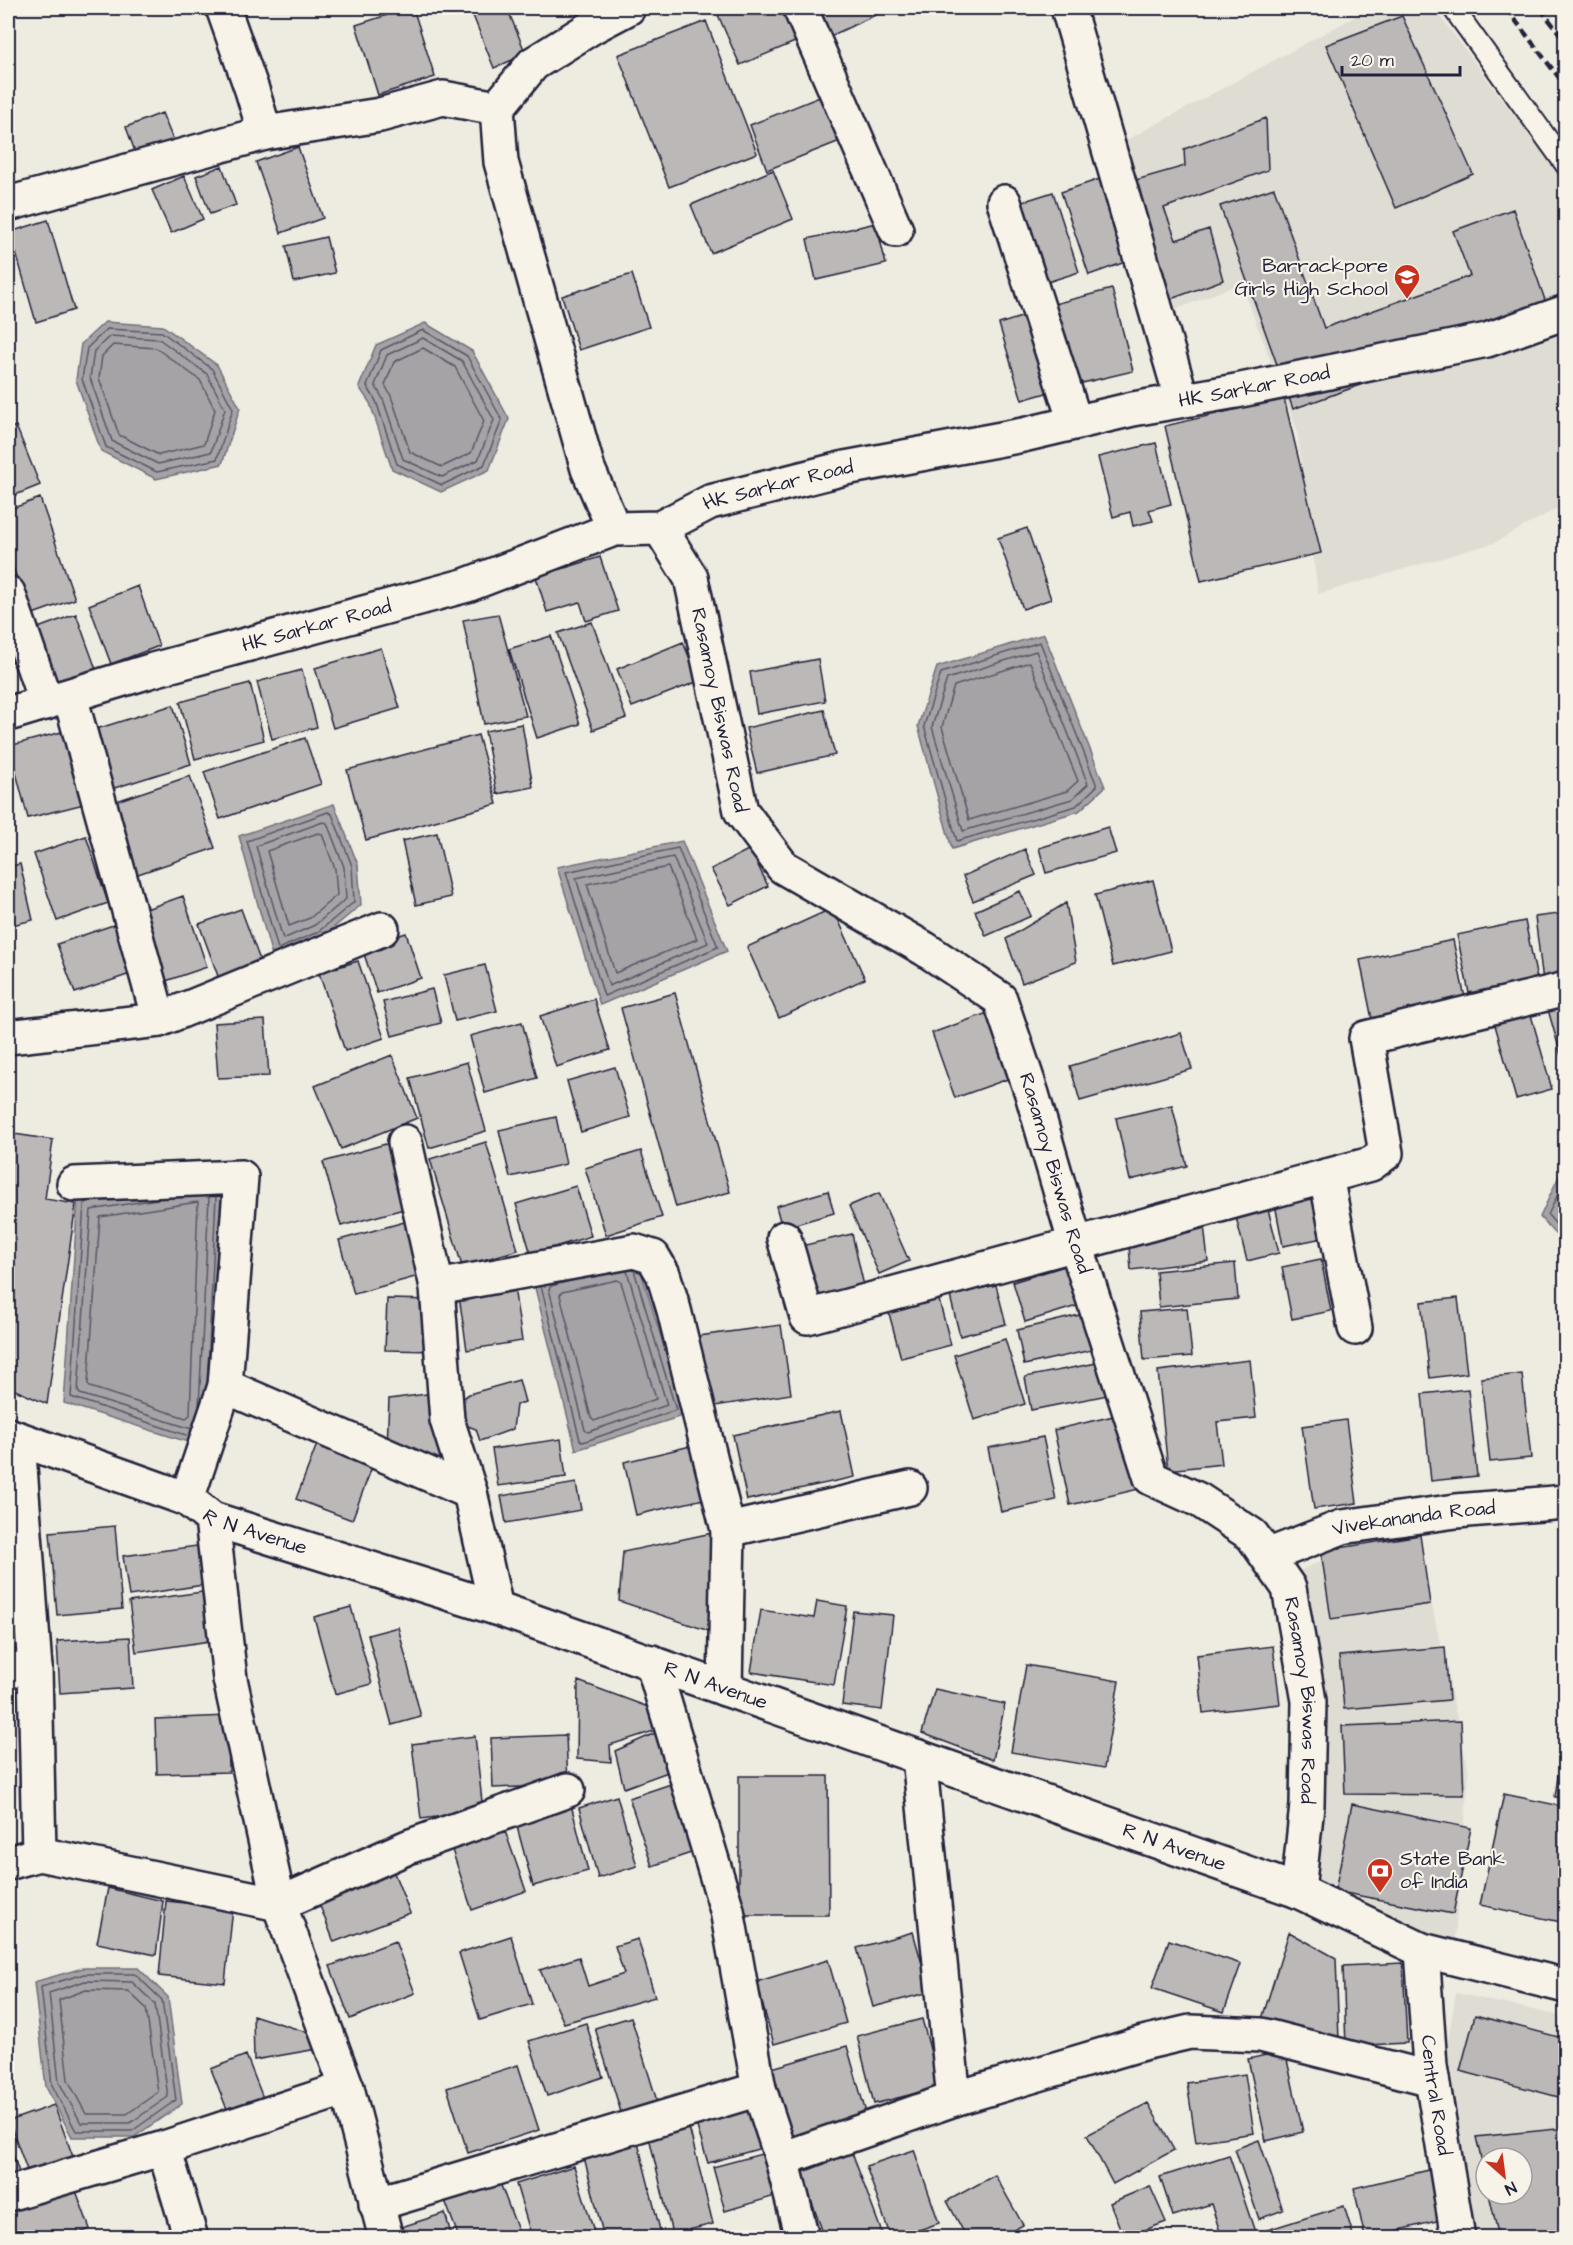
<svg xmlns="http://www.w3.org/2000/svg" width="1573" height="2245" font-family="'Architects Daughter',sans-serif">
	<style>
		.built { fill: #dfdcd4; fill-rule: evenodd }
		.water { fill: #a6a3a6; stroke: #716f7b; stroke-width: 1.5 }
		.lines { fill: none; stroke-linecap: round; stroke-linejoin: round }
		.shore { stroke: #575666; stroke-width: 1.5 }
		.building { fill: #bbb8b7; stroke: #22223b; stroke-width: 1.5 }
		.lane-casing { stroke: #22223b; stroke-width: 24 }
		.street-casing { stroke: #22223b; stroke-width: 38 }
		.secondary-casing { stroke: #22223b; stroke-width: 38 }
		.primary-casing { stroke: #22223b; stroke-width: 38 }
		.lane { stroke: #f7f3e8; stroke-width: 20 }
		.street { stroke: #f7f3e8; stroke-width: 33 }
		.secondary { stroke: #f7f3e8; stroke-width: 33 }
		.primary { stroke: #f7f3e8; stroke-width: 33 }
		.rail { stroke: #22223b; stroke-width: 4.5; stroke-dasharray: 9 4.5; stroke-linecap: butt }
		.labels { text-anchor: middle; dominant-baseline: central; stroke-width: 4.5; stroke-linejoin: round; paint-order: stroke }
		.poi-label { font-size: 20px; fill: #22223b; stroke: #f7f3e8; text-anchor: end }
		.street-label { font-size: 20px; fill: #22223b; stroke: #f7f3e8 }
	</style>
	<rect width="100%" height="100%" fill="#eeebe1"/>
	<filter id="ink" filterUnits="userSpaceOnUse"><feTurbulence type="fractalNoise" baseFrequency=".0167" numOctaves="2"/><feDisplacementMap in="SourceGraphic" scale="12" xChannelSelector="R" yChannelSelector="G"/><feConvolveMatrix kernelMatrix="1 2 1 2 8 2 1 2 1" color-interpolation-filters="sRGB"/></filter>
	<g filter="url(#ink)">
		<path class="built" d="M1371 8H1434L1565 183V504L1494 543 1318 594 1297 430 1241 283 1155 318 1099 155Z
			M1417 1539 1469 1773 1454 1949 1318 1895 1325 1806 1322 1684 1299 1571 1362 1543Z
			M1456 1993 1565 2017V2237H1477L1441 2082ZM1486 2158H1522V2194H1486Z"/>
		<path class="water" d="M105 322 163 326 217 365 240 408 222 464 156 479 101 451 76 380 81 344Z
			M425 323 472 351 509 419 489 470 441 492 392 469 370 403 359 387 376 345Z
			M1044 634 1105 787 1079 811 952 849 918 726 937 667Z
			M334 804 358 865 361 905 322 937 273 959 239 836Z
			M682 841 727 951 600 1005 557 867Z
			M1565 1163V1245L1540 1217Z
			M223 1175 210 1449 64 1403 78 1197Z
			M635 1252 685 1415 576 1450 532 1276Z
			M83 1968H138L168 1997 182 2104 134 2137H72L46 2087 34 1982Z"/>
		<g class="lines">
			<path class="shore" d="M107 329 162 332 212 369 233 409 217 459 157 472 106 447 82 379 87 348Z
				M423 330 467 356 502 420 484 465 442 485 397 464 376 401 367 386 381 350Z
				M110 336 159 339 207 374 225 409 211 452 158 464 112 441 90 378 94 351Z
				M423 338 462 361 494 420 478 460 442 477 403 459 383 399 375 385 387 355Z
				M113 345 156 348 200 380 215 410 204 444 159 455 119 435 99 378 102 356Z
				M423 348 455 367 484 421 471 453 442 467 410 452 391 396 385 385 394 362Z
				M1040 642 1097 786 1076 806 957 841 924 726 941 673Z
				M1036 651 1088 784 1072 799 963 831 932 727 947 679Z
				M1030 662 1078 781 1067 791 969 820 942 727 954 686Z
				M328 812 332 814 352 866 354 902 318 932 278 949 247 841Z
				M323 822 327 823 344 867 346 899 315 925 283 939 256 846Z
				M318 833 322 834 335 869 337 895 310 918 289 926 267 851Z
				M678 848 718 947 604 996 566 872Z
				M673 857 708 943 609 986 576 878Z
				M668 867 697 939 615 973 587 884Z
				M1566 1177 1548 1215 1566 1236
				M157 1199 91 1210 78 1391 80 1394 192 1429
				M89 1201 84 1204 71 1397 189 1436
				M198 1202 190 1415 186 1418 90 1387 88 1384 100 1217Z
				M574 1280 551 1286 549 1289 585 1430 588 1432 667 1405 627 1271
				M617 1280 621 1282 656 1399 594 1421 591 1418 560 1295 562 1292Z
				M541 1286 580 1440 583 1442 676 1410 634 1270
				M208 1370 216 1196
				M199 1407 209 1196
				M84 1974H135L162 2000 176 2100 132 2131H76L52 2085 41 1987Z
				M85 1981 132 1982 155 2004 168 2097 130 2123H81L59 2082 49 1993Z
				M86 1990 128 1991 146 2008 158 2092 127 2114H86L68 2080 59 2000Z"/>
		</g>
		<path class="building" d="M409 8H413L435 77 378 95 356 25Z
			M470 8H507L526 54 494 68Z
			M715 8H789L802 39 740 65Z
			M809 8H877L880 13 824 39Z
			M1402 16 1473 174 1396 208 1326 45Z
			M706 21 757 153 669 187 618 55Z
			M827 94 845 139 767 170 750 125Z
			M162 113 174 142 137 157 126 127Z
			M1266 118 1268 170 1164 208 1176 240 1209 229 1223 280 1160 303 1122 184 1185 166 1184 149Z
			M298 147 323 218 281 233 256 162Z
			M222 166 236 205 210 214 196 176Z
			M773 170 793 219 711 253 691 205Z
			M184 176 203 219 171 233 152 190Z
			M1103 178 1131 260 1089 275 1061 192Z
			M1274 188 1324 328 1470 276 1453 231 1513 209 1551 317 1293 409 1220 206Z
			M1053 192 1079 272 1038 285 1012 205Z
			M48 220 74 310 36 322 10 232Z
			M876 223 886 264 816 280 807 239Z
			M326 237 335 273 294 282 286 246Z
			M632 274 649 327 579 350 562 296Z
			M1112 289 1133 371 1074 385 1054 304Z
			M1037 312 1060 389 1022 400 999 324Z
			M1284 398 1321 553 1201 581 1165 426Z
			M16 426 40 485 8 498V429Z
			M1156 443 1171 504 1149 510 1153 521 1133 526 1130 512 1113 517 1098 457Z
			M40 498 75 599 30 615 8 553V510Z
			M1027 528 1051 599 1023 609 998 538Z
			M600 557 618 611 586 621 580 602 547 612 536 577Z
			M138 586 159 646 111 664 89 605Z
			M76 614 97 672 51 689 30 631Z
			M498 614 526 716 484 724 463 620Z
			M592 622 626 718 593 730 558 633Z
			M551 636 580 724 537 738 509 649Z
			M683 642 699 681 632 707 617 669Z
			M381 648 400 708 333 728 315 668Z
			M818 659 825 701 757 714 750 672Z
			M302 670 317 727 272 739 257 682Z
			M250 683 264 740 195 759 180 702Z
			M173 705 191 764 108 790 90 731Z
			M824 710 835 755 757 773 746 728Z
			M522 724 533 787 497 794 485 731Z
			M69 730 88 803 28 818 9 746Z
			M478 735 497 804 366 840 347 770Z
			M305 738 321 784 220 819 204 772Z
			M190 776 215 848 132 876 108 804Z
			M1108 827 1116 853 1046 873 1039 848Z
			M437 833 451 897 416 905 402 841Z
			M86 836 108 903 57 921 34 854Z
			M750 849 768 886 730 905 711 869Z
			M1025 849 1036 875 973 901 963 876Z
			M20 864 33 920 8 926V867Z
			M1153 880 1171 951 1113 966 1095 895Z
			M1020 891 1031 916 986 936 975 911Z
			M183 896 207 967 160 983 135 913Z
			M1066 903 1076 962 1022 983 1006 939Z
			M833 908 865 979 779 1018 747 947Z
			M241 909 264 971 222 987 199 924Z
			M1566 913V978L1543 981 1535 917Z
			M1525 921 1537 979 1469 993 1457 935Z
			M119 923 136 972 75 993 57 944Z
			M406 933 421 978 377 993 362 948Z
			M1453 940 1467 1008 1374 1029 1360 960Z
			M358 961 384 1038 345 1051 319 973Z
			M485 965 497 1011 455 1021 444 975Z
			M432 989 441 1023 392 1036 383 1002Z
			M675 993 730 1192 676 1207 621 1008Z
			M1566 993V1073L1545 999Z
			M594 999 610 1050 556 1067 540 1016Z
			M1529 1008 1552 1089 1516 1099 1493 1018Z
			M996 1010 1019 1075 955 1098 932 1033Z
			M265 1020 269 1076 218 1078 214 1023Z
			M522 1022 537 1078 485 1093 470 1036Z
			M1181 1033 1192 1069 1080 1101 1070 1066Z
			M392 1055 417 1118 341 1149 315 1086Z
			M467 1062 486 1131 429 1148 410 1078Z
			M615 1067 630 1117 581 1132 567 1081Z
			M1172 1105 1187 1166 1130 1180 1116 1118Z
			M556 1117 566 1164 510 1177 499 1130Z
			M8 1133 53 1140 45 1199 76 1204 47 1404 8 1387Z
			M396 1141 415 1206 341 1226 323 1162Z
			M486 1142 518 1250 462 1266 430 1159Z
			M641 1151 662 1217 606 1235 585 1168Z
			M576 1186 591 1236 531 1254 516 1204Z
			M1319 1190 1328 1237 1283 1246 1274 1199Z
			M828 1191 834 1213 782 1228 776 1206Z
			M879 1193 909 1261 879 1274 849 1206Z
			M1266 1201 1279 1253 1247 1261 1234 1209Z
			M419 1218 433 1272 354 1294 339 1240Z
			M1204 1225 1208 1261 1131 1270 1128 1234Z
			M852 1234 864 1286 808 1298 797 1247Z
			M1321 1259 1331 1311 1292 1319 1282 1267Z
			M1235 1263 1238 1299 1159 1307 1156 1271Z
			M1068 1265 1080 1305 1025 1322 1013 1282Z
			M996 1285 1006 1324 960 1336 950 1296Z
			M514 1287 522 1341 467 1350 459 1296Z
			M936 1289 951 1345 901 1358 886 1302Z
			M1458 1298 1467 1373 1430 1378 1421 1302Z
			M387 1299 437 1300 436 1351 385 1350Z
			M1187 1308 1192 1356 1144 1360 1140 1312Z
			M1088 1313 1096 1349 1024 1365 1017 1330Z
			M781 1325 791 1394 709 1407 699 1336Z
			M1005 1339 1025 1404 974 1420 954 1355Z
			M1250 1360 1256 1418 1217 1422 1222 1464 1168 1470 1158 1371Z
			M1102 1362 1108 1395 1031 1410 1025 1377Z
			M1522 1374 1531 1458 1490 1462 1481 1378Z
			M519 1380 525 1402 516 1405 513 1429 480 1441 476 1429 468 1426 457 1428 454 1405 469 1394Z
			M1468 1389 1477 1476 1431 1481 1422 1394Z
			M434 1393 450 1465 387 1447 389 1399Z
			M841 1411 855 1477 747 1500 733 1435Z
			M1122 1414 1139 1489 1070 1505 1054 1430Z
			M1346 1420 1357 1503 1314 1509 1302 1426Z
			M1043 1437 1056 1500 1001 1512 988 1448Z
			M319 1439 375 1459 352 1520 296 1499Z
			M561 1439 566 1477 498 1486 492 1449Z
			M695 1445 708 1498 636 1515 624 1462Z
			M576 1483 581 1510 506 1523 501 1496Z
			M115 1526 122 1609 57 1615 50 1532Z
			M712 1533V1632L619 1601 623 1552Z
			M1420 1535 1430 1604 1331 1619 1321 1551Z
			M204 1545 210 1584 129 1596 123 1556Z
			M209 1591 216 1640 136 1652 129 1602Z
			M25 1593 28 1656 8 1657V1594Z
			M817 1601 847 1606 834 1685 751 1672 761 1610 814 1618Z
			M351 1607 372 1684 335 1694 314 1617Z
			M853 1611 893 1615 882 1710 842 1705Z
			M398 1627 421 1717 392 1725 368 1635Z
			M130 1637 133 1688 60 1693 57 1641Z
			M1273 1646 1280 1704 1203 1713 1197 1655Z
			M1445 1647 1449 1700 1344 1709 1339 1656Z
			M1026 1665 1119 1681 1104 1768 1011 1752Z
			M578 1681 659 1711 660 1729 610 1745 611 1762 577 1759Z
			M935 1689 1005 1704 993 1760 922 1733Z
			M228 1716 229 1772 157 1774 155 1719Z
			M1461 1721 1464 1795 1345 1794 1342 1726Z
			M1565 1728H1566V1798L1555 1797Z
			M662 1730 676 1769 624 1788 615 1751Z
			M566 1735 568 1785 493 1788 491 1738Z
			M475 1736 483 1811 421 1819 412 1744Z
			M739 1776H828L829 1915H739Z
			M677 1782 700 1850 652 1866 629 1798Z
			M1504 1794 1566 1807V1923L1480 1905Z
			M617 1796 637 1866 598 1878 579 1808Z
			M569 1797 588 1871 533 1886 513 1812Z
			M1352 1804 1471 1828 1453 1914 1335 1891Z
			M505 1831 526 1891 472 1910 452 1850Z
			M391 1865 410 1913 334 1942 315 1893Z
			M108 1888 163 1901 156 1955 97 1943Z
			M166 1901 233 1908 225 1983 159 1976Z
			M913 1932 930 1992 873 2007 857 1948Z
			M1289 1932 1336 1958 1339 2041 1261 2022Z
			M511 1936 532 2004 480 2020 459 1953Z
			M638 1939 655 1997 564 2023 540 1970 579 1957 588 1986 624 1974 615 1946Z
			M1169 1940 1241 1964 1224 2012 1152 1988Z
			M395 1941 415 1993 350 2019 330 1966Z
			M828 1960 846 2023 774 2044 756 1982Z
			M1403 1963 1407 2043 1346 2046 1343 1966Z
			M253 2015 322 2037 317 2049 254 2060Z
			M1475 2015 1566 2039V2099L1460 2071Z
			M631 2017 657 2101 621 2112 595 2028Z
			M922 2019 940 2087 874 2104 857 2036Z
			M586 2023 603 2077 547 2096 529 2041Z
			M847 2046 866 2113 792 2136 772 2068Z
			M1285 2051 1303 2132 1266 2141 1248 2059Z
			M246 2055 265 2103 230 2117 211 2069Z
			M518 2065 539 2130 468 2153 447 2088Z
			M1245 2074 1254 2133 1196 2142 1187 2083Z
			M755 2099 769 2146 708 2163 694 2117Z
			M1148 2103 1174 2150 1113 2184 1087 2135Z
			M54 2105 75 2162 30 2178 9 2121Z
			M689 2127 713 2224 672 2234 649 2137Z
			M1566 2128V2238H1499L1489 2194H1522V2158H1486V2180L1476 2137Z
			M8 2138 22 2182 8 2187Z
			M1259 2140 1283 2210 1259 2219 1235 2149Z
			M638 2143 662 2238H604L584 2157Z
			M914 2150 939 2223 896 2238H891L866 2166Z
			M773 2151 785 2193 725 2211 713 2167Z
			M852 2153 884 2238H825L801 2173Z
			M1229 2155 1257 2238H1222L1211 2204 1173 2216 1160 2177Z
			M574 2166 596 2238H532L516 2184Z
			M1429 2170 1441 2220 1365 2238 1354 2188Z
			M497 2175 519 2233 507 2238H459L443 2195Z
			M995 2175 1023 2225 999 2238H967L947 2201Z
			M1150 2186 1166 2222 1124 2238 1110 2203Z
			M75 2188 90 2229 67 2238H8V2213Z
			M1344 2206 1354 2238H1269L1267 2230Z
			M445 2213 452 2238H395L392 2230Z"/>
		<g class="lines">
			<g class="lane-casing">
				<path id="lane" d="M1453 8 1566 165"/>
			</g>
			<g class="street-casing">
				<g id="street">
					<path d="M223 8 252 90 265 133 380 115 443 98 497 108"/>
					<path d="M800 8 896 230"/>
					<path d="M1068 8 1182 400"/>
					<path d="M497 108 501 162 588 469 614 529"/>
					<path d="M497 108 533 64 592 27 628 8"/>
					<path d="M1004 202 1075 422"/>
					<path d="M8 204 265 133"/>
					<path id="s1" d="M660 528 691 578 741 811 783 867 925 949 1000 999 1032 1094 1076 1245 1151 1478 1199 1500 1252 1535 1289 1588 1309 1701 1307 1805 1298 1891"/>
					<path d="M8 593 46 703"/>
					<path d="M70 696 159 1020"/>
					<path id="s2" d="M8 714 153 670 467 585 614 529 660 528 710 502 845 468 1023 435 1133 409 1236 391 1487 340 1566 312"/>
					<path d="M8 1037 159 1020 382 929"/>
					<path d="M405 1142 437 1287 447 1420 470 1492 496 1608"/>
					<path d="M1326 1176 1355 1328"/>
					<path d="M74 1184 241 1177 225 1386 187 1499"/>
					<path d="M784 1238 807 1317 1371 1164 1386 1153 1366 1038 1566 989"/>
					<path d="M437 1287 634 1251 653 1257 663 1274 674 1310 728 1530 725 1689"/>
					<path d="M225 1386 470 1492"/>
					<path d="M18 1440 35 1668 39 1854"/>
					<path d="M212 1519 230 1679 279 1904 347 2088 386 2238"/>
					<path d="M728 1530 910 1488"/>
					<path id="s3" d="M1267 1556 1342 1527 1456 1511 1566 1502"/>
					<path d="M652 1662 727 1910 759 2089 782 2159 802 2238"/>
					<path d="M8 1670 35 1668"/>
					<path d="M919 1757 954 2099"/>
					<path d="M8 1863 39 1854 279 1904 408 1847 568 1790"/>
					<path d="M164 2148 191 2238"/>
					<path d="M782 2159 954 2099 1143 2043 1190 2032 1261 2035 1432 2079"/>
					<path d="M8 2194 164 2148 347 2088"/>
					<path d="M376 2204 759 2089"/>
				</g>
			</g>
			<g class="secondary-casing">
				<g id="secondary">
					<path id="s4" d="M1422 1950 1430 2066 1458 2238"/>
				</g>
			</g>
			<g class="primary-casing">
				<g id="primary">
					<path id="s5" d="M8 1435 187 1499 212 1519 496 1608 1298 1891 1422 1950 1566 1986"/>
				</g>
			</g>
			<use href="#lane" class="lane"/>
			<use href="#street" class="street"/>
			<use href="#secondary" class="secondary"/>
			<use href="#primary" class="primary"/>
			<path class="rail" d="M1506 8 1566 87
				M1540 8 1566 42"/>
		</g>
	</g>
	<defs>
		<g id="school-pin" transform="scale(1.35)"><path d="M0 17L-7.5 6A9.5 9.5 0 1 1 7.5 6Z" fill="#c8321e" stroke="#f7f3e8"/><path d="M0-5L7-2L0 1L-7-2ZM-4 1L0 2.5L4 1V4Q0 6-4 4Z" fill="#fff"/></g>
		<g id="bank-pin" transform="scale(1.35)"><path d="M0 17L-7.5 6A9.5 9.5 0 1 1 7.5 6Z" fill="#c8321e" stroke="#f7f3e8"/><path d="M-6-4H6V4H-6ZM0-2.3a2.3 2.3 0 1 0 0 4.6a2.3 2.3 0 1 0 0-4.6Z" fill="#fff"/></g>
	</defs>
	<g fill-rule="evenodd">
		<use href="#school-pin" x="1407" y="277"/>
		<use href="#bank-pin" x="1380" y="1871"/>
	</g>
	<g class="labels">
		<g class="poi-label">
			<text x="1388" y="266">Barrackpore<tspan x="1388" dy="23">Girls High School</tspan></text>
			<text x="1400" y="1859" text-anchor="start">State Bank<tspan x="1400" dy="23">of India</tspan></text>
		</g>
		<g class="street-label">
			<text stroke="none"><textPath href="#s2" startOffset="1293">HK Sarkar Road</textPath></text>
			<text stroke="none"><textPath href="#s2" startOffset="807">HK Sarkar Road</textPath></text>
			<text stroke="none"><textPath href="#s2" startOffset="321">HK Sarkar Road</textPath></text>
			<text stroke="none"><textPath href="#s1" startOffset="194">Rasamoy Biswas Road</textPath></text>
			<text stroke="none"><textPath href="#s1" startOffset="804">Rasamoy Biswas Road</textPath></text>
			<text stroke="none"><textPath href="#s3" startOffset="153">Vivekananda Road</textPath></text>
			<text stroke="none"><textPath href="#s5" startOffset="267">R N Avenue</textPath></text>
			<text stroke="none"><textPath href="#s5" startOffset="753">R N Avenue</textPath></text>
			<text stroke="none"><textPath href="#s1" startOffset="1418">Rasamoy Biswas Road</textPath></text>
			<text stroke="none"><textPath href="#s5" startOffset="1239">R N Avenue</textPath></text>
			<text stroke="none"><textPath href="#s4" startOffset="146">Central Road</textPath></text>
		</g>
	</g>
	<rect width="1573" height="2245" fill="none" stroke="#f7f3e8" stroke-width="30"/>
	<rect x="15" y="15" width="1543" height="2215" fill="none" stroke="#22223b" stroke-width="2" filter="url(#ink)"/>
	<g transform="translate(1504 2176) rotate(152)"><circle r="28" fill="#f7f3e8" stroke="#a29fa3" stroke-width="1.5"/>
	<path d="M0-4.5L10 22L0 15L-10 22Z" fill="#c8321e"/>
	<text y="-9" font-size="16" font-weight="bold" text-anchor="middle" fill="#22223b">N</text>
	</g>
	<path d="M1342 66v9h118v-9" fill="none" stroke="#22223b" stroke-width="3"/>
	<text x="1351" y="66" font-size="18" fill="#22223b" stroke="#f7f3e8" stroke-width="4.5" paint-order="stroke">20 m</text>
</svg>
